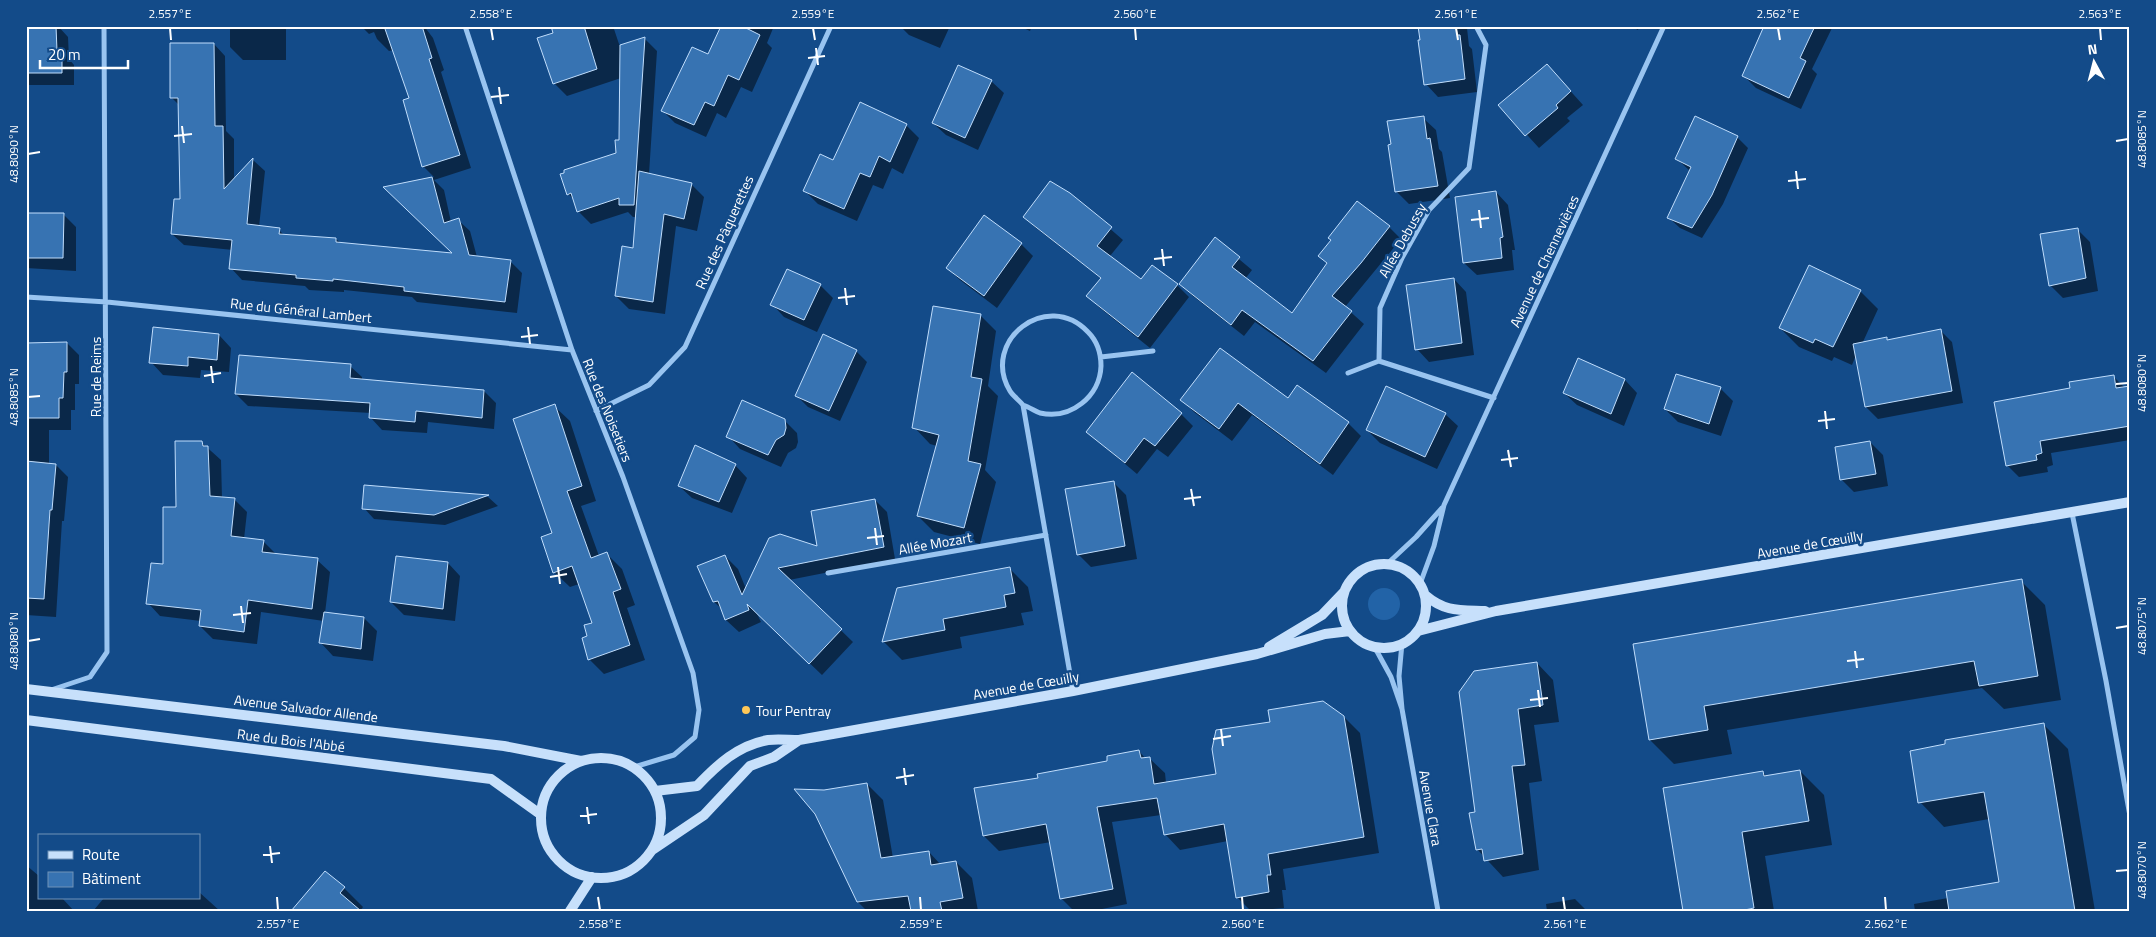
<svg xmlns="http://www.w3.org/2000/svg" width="2156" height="937" font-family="'Titillium Web',sans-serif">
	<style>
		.green { fill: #2263a7 }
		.shadow { fill: #0007 }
		.building { fill: #3773b2; stroke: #c0ddfc }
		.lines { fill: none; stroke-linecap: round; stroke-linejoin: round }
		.street { stroke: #99c4f0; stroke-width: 5 }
		.secondary { stroke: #c7e0fb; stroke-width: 10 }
		.ticks { fill: none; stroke: #fff; stroke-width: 2 }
		.poi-dot { fill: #ffc858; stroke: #134b89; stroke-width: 2 }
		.labels { text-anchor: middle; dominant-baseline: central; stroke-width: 5; stroke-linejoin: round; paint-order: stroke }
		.street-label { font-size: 14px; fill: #fff; stroke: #134b89 }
		.poi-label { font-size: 14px; fill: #fff; stroke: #134b89; text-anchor: start }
		.neatline { fill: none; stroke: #fff; stroke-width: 2 }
		.ticks-label { font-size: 12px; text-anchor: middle; fill: #fff }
	</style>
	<rect width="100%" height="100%" fill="#134b89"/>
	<path class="green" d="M1368 604a16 16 0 1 1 32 0a16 16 0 1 1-32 0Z"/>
	<path class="shadow" d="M26 26H58L68 37 69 59 74 65V85H26Z
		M230 26H286V60H243L230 47Z
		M361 26H424L433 38 444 70 441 72 471 168 434 180 444 190 451 222 458 220 470 231 477 257 510 261 522 273 517 313 417 302 412 297 344 290V292L309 290 305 286 242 280 231 268 233 250 184 245 172 234 181 200 180 106 172 98 214 44 225 56 226 131 234 139V180L253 160 265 171 259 227 279 230 285 236 336 239 341 243 455 254 386 188 434 177 423 166 410 99 393 50 389 51 377 39 374 32 369 34Z
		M551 26H613L620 47 644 38 657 51 649 174 691 184 704 197 697 231 676 226 665 314 629 309 616 296 635 249 637 217H633L628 212 591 224 578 211 575 200 568 194 617 154 620 141 621 78 567 96 554 83 553 34Z
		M722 26H774L767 43 772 48 752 92 741 87 726 118 717 113 706 137 675 123 662 110 709 56Z
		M900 26H950L940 48 909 35Z
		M1019 26H1032L1030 31Z
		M1420 26 1467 28 1469 46 1472 49 1477 92 1438 97 1426 84Z
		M1630 26H1639L1638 30Z
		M1774 26H1833L1812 69 1817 74 1801 109 1756 88 1744 76Z
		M1547 65 1583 105 1567 118 1570 121 1539 148 1500 105Z
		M991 81 1004 93 978 150 946 135 933 123Z
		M1423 118 1436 130 1439 149 1442 152 1450 198 1409 204 1396 191 1392 145Z
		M906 125 919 138 903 174 892 168 883 189 873 185 857 221 818 204 805 191 834 162Z
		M1737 137 1748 148 1723 204 1702 238 1680 228 1669 218 1690 171 1677 159Z
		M1496 192 1508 205 1515 250H1512L1514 270 1477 275 1464 263Z
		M1070 194 1123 240 1110 256 1142 281 1153 267 1177 285 1189 297 1150 348 1100 308 1088 296 1102 279 1036 228 1024 217Z
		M64 215 76 227V271L26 268V224Z
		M1389 227 1401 239 1345 307 1364 324 1326 373 1255 322 1244 336 1193 296 1180 284 1215 239 1252 270 1245 279 1292 314 1328 264 1320 256Z
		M2077 229 2090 242 2098 291 2063 298 2050 285Z
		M1021 244 1033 256 997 308 960 280 947 268Z
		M1454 279 1466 292 1474 355 1429 362 1417 349Z
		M820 285 833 298 817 332 784 317 772 304Z
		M1860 291 1878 309 1862 344 1887 339 1889 341 1941 331 1952 342 1963 403 1878 419 1866 407 1856 355 1852 365 1834 357 1832 361 1799 347 1780 328Z
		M980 315 996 331 988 386 998 396 985 470 996 482 980 544 934 532 918 516 937 446 930 444 914 427Z
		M219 335 231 348 229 372 201 370 200 378 163 375 151 362Z
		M67 343 79 355V384H75V410H71V430H49V464L56 465 68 477 64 521H62L56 617 26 615V350Z
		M856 351 867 362 840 421 808 407 797 396Z
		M1579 360 1625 380 1637 393 1624 426 1577 405 1564 393Z
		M350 366 362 377V380L484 391 496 403 494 429 428 422 427 433 382 430 371 418V413L248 406 236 394Z
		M2113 376 2125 388 2130 387V440L2051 453 2053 465 2047 467 2048 472 2019 477 2007 465 2071 389Z
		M1298 387 1348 423 1361 436 1333 475 1252 415 1232 441 1194 412 1182 400H1288Z
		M1720 388 1733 401 1721 436 1678 422 1665 409Z
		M554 406 570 421 596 501 581 506 599 556 607 554 622 569 635 605 627 608 645 660 604 674 589 659V637L594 624 579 584 570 587 554 572Z
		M1181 414 1193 426 1168 457 1157 449 1137 474 1087 432Z
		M1445 414 1458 426 1437 469 1380 443 1367 430Z
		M784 420 797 433 798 442 796 448 788 453 781 467 740 449 728 436Z
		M201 442 221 460 222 498 234 499 247 512 244 539 263 541 276 554 317 560 330 572 325 613 364 618 377 631 373 661 333 656 321 643 324 621 261 612 257 644 213 639 200 626 201 621 160 616 148 603 165 566 177 508Z
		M1870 442 1883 455 1888 486 1854 492 1841 479Z
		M735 465 747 478 732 513 692 498 679 486Z
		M1113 482 1126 495 1137 559 1091 567 1078 554Z
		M365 487 488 497 498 506 445 525 374 519 364 508Z
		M875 500 887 512 895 559 789 580 853 642 822 675 756 612 761 622 739 632 726 620 723 610 714 602 725 556 738 569 746 589 770 539 819 548Z
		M448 563 460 576 455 621 404 615 391 602Z
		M1010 569 1028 587 1033 611 1021 613 1024 625 960 637 962 648 902 660 884 642 898 590Z
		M2021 581 2045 605 2061 700 2004 709 1982 688 1727 730 1732 754 1674 764 1650 740 1635 645Z
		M1537 663 1553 680 1559 722 1534 725 1542 781 1529 783 1539 870 1503 877 1477 849V813L1460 692Z
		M1344 717 1360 733 1379 853 1283 869 1286 890H1282L1284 908 1251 911 1237 897 1228 841 1180 850 1165 834 1161 815 1112 822 1127 904 1092 911H1074L1061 898 1051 842 999 851 984 836 1039 779 1109 762 1139 751 1146 759 1149 758 1165 773 1166 783 1218 775Z
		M2044 725 2068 749 2095 911H1915L1914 904 1948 898 2000 883 1989 819 1944 827 1920 802Z
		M1800 771 1824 795 1832 845 1765 856 1774 911H1685L1763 772 1767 777Z
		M867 784 883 800 893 858 929 852 941 865 956 862 972 878 978 911H867L858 902Z
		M26 865 39 876V898H62L74 911H26Z
		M344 888 363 907 360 911H293Z
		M199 892 220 911H93L104 898H199Z
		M1575 899 1587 911H1547L1546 904Z"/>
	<path class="building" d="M26 26H56L57 51H62V73H26Z
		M384 26H422L432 58 429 59 460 155 422 167 403 100 409 98Z
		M551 26H584L597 69 553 84 537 38 553 33Z
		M721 26H742L760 35 739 80 728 75 714 106 705 102 694 125 661 111 692 47 708 54Z
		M1418 26H1456L1457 35H1460L1465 79 1424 85 1418 40H1420Z
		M1764 26H1815L1800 58 1806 61 1789 98 1742 76Z
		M645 37 634 205H619V198L577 212 571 193 567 195 560 174 564 173V170L616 153 615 140H619L620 45Z
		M170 43H214L215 126H223L224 189 253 158 247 224 280 228 279 234 336 238V242L452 253 383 187 432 177 444 223 459 218 469 255 511 260 505 302 404 291V287L333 279V281L296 278V275L229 269 232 240 171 234 174 199H180L178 98H170Z
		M1547 64 1571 91 1556 105 1558 108 1525 136 1498 105Z
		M958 65 992 80 965 138 932 123Z
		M860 102 907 124 890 162 879 156 870 177 860 173 844 209 803 191 820 154 833 160Z
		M1424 116 1427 139 1430 138 1438 186 1395 192 1388 145 1391 144 1387 121Z
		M1695 116 1738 136 1712 195 1692 228 1667 218 1691 167 1675 159Z
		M639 171 692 183 684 219 664 214 653 302 615 296 622 246 633 248Z
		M1050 181 1070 193 1112 227 1097 246 1141 279 1152 265 1178 284 1138 337 1086 296 1101 278 1023 217Z
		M1496 191 1503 237 1500 238 1502 258 1463 263 1455 197Z
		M1357 201 1390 226 1361 263 1332 296 1352 311 1313 361 1242 310 1231 325 1179 284 1215 237 1240 257 1232 267 1292 313 1327 263 1318 256 1331 240 1328 238Z
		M28 213H64L63 258H27Z
		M984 215 1022 243 984 296 946 268Z
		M2078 228 2086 278 2049 286 2040 234Z
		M1809 265 1861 290 1833 347 1815 339 1813 343 1779 328Z
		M787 269 821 284 804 320 770 305Z
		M1454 278 1462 343 1415 350 1406 285Z
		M933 306 981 314 971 377 982 379 968 461 981 464 964 528 917 516 939 435 912 428Z
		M153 327 219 334 217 360 188 357V366L149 363Z
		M1941 329 1952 391 1865 407 1853 344 1887 337V340Z
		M823 334 857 350 829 411 795 396Z
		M67 342V372H64L63 398H59V418H26V343Z
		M1220 348 1288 398 1297 385 1349 422 1320 464 1238 403 1219 429 1180 400Z
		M239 355 351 364 350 378 484 390 482 418 416 411 415 422 369 418 370 403 235 394Z
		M1578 358 1625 379 1611 414 1563 393Z
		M1132 372 1182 413 1155 446 1144 438 1125 463 1086 432Z
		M1676 374 1721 387 1709 424 1664 409Z
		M2114 375 2116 388 2130 386V426L2040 441 2042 453 2036 455 2037 460 2006 466 1994 402 2070 388 2069 382Z
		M1386 386 1446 413 1425 457 1366 430Z
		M742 400 785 419 786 428 784 435 776 440 768 455 726 437Z
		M555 404 582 486 567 491 591 558 607 552 621 589 613 592 630 645 588 660 582 638 587 636 584 625 592 623 572 566 553 573 541 537 552 533 513 419Z
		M175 441H202L203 446H208L210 496 235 498 231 536 264 540 262 552 318 558 312 609 248 600 244 632 199 626 201 610 146 604 151 563 163 564V507H176Z
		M1870 441 1876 474 1840 480 1835 447Z
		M695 445 736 464 719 502 678 486Z
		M26 461 56 464 52 510H50L44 599 26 598Z
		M1114 481 1125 546 1077 555 1065 489Z
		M364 485 424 490 489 495 434 515 362 509Z
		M875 499 884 547 778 568 842 629 809 664 747 604 749 610 725 620 718 601 713 602 697 566 725 555 742 595 769 538 780 534 817 546 811 511Z
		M396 556 448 562 443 609 390 602Z
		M1010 567 1015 593 1004 595 1006 607 943 619 945 630 882 642 897 588Z
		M2022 579 2038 676 1979 686 1974 661 1704 706 1708 730 1649 740 1633 644Z
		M324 612 364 617 361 649 319 643Z
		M1537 662 1543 705 1518 709 1525 765 1512 766 1523 854 1484 861 1482 849 1476 850 1469 813 1475 812 1459 692 1474 671Z
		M1323 701 1344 716 1364 837 1268 854 1271 875H1267L1269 892 1236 898 1224 824 1164 835 1157 798 1097 807 1113 889 1060 899 1046 824 983 836 974 788 1038 778 1037 774 1107 761V756L1139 750 1141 758 1150 757 1154 784 1216 774 1212 749 1216 730 1270 722 1268 710Z
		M2044 723 2075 911H1949L1946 891 1999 882 1984 792 1918 803 1910 751 1945 744V740Z
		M1800 770 1809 821 1742 832 1754 908 1740 911H1683L1663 788 1763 771 1764 776Z
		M867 783 881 858 929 851 931 865 956 861 963 898 940 902 942 911H911L908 896 857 902 815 814 794 789 824 790Z
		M325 871 345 887 340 893 361 911H291Z"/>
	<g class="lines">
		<path class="street" d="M465 26 572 350 623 477 693 673 699 710 695 737 674 755 634 767
			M1476 26 1486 45 1469 168 1429 210 1402 258 1380 308 1379 361 1494 398
			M26 297 107 302 572 350
			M1101 357 1153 351
			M1348 373 1379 361
			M1023 405C1029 407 1035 411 1040 413 1071 420 1100 396 1101 366 1101 353 1097 341 1088 332 1047 289 980 341 1010 391 1013 396 1019 400 1023 405L1073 691
			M596 411 649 385 685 347 831 26
			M2072 513 2106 681 2130 816
			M1387 564 1416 537 1442 508
			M828 573 1046 535
			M1420 584 1434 546 1444 505 1664 26
			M1374 646 1391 677 1402 709 1399 676 1402 643
			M51 690 90 677 107 652 104 26
			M1402 709 1438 911"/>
		<path class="secondary" d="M1342 606a42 42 0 1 1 84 0a42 42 0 1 1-84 0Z
			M1425 595C1445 612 1459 610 1485 611
			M1418 631 1496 611 2130 502
			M1269 647 1322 615 1344 592
			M26 689 504 746 581 761
			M26 720 491 779 540 814
			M541 818a60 60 0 1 1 120 0a60 60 0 1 1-120 0Z
			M655 791 697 786C717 765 738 745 768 740 777 739 789 740 799 740L1073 691 1257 654 1325 634 1350 631
			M652 850 704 815 750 766 774 757 799 740
			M570 911 592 877"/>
	</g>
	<path class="ticks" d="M170 28 171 40M491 28 493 40M813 28 815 40M1135 28 1136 40M1456 28 1458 40M1778 28 1780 40M2100 28 2101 40M816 48 818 65M808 58 825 56M499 87 501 104M491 97 509 95M182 126 184 143M174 136 192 134M2116 141 2128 139M28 154 40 152M1796 171 1798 189M1788 181 1806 179M1479 210 1481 228M1471 220 1489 218M1162 249 1164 266M1154 259 1172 257M845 288 847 305M838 298 855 296M528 327 530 344M521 337 538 335M211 366 213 383M204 376 221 373M2116 384 2128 383M28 397 40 396M1825 411 1827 429M1818 421 1835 419M1508 450 1511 467M1501 460 1518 458M1191 489 1194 506M1184 499 1201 497M875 528 877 545M867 538 884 536M558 567 560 584M550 577 567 574M241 606 243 623M233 615 251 613M2116 628 2128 626M28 641 40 639M1855 651 1857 668M1847 661 1864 659M1538 690 1540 707M1530 700 1548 698M1221 729 1223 746M1213 739 1231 736M904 768 906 785M896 778 914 775M587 807 589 824M580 816 597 814M270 846 272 863M263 855 280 853M2116 871 2128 870M277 897 278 910M598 897 600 910M920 897 921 910M1242 897 1243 910M1563 897 1565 910M1885 897 1886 910"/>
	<circle class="poi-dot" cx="746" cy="710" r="5"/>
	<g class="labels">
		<g class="street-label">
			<text transform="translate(724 232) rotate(-66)">Rue des Pâquerettes</text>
			<text transform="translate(1402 240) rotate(-61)">Allée Debussy</text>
			<text transform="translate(1544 261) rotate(-65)">Avenue de Chennevières</text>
			<text transform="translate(301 310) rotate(6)">Rue du Général Lambert</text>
			<text transform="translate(95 377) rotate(-90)">Rue de Reims</text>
			<text transform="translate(608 410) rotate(68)">Rue des Noisetiers</text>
			<text transform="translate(935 543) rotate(-10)">Allée Mozart</text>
			<text transform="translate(1810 544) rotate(-10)">Avenue de Cœuilly</text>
			<text transform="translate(1026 685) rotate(-10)">Avenue de Cœuilly</text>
			<text transform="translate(306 708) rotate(7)">Avenue Salvador Allende</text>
			<text transform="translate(291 740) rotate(7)">Rue du Bois l'Abbé</text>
			<text transform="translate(1431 808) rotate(80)">Avenue Clara</text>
		</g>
		<g class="poi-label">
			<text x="756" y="710">Tour Pentray</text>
		</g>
	</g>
	<rect width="2156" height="937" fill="none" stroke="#134b89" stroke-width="55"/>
	<rect x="38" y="834" width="162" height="65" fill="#134b89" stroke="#7193b8"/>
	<rect x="48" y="851" width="25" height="8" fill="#c7e0fb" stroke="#7193b8"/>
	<text x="82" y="860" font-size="15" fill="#ffffff">Route</text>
	<rect x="48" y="872" width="25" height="15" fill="#3773b2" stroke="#7193b8"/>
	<text x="82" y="884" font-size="15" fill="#ffffff">Bâtiment</text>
	<g transform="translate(2094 62) rotate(353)" stroke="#134b89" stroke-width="4" paint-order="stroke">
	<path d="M0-4L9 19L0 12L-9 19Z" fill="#ffffff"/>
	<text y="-8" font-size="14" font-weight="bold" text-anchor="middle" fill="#ffffff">N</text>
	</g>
	<path d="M40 60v8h88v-8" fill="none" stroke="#ffffff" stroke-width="2.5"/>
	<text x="48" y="60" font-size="15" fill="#ffffff" stroke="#134b89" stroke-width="4" paint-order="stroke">20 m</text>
	<rect x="28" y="28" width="2100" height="882" class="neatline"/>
	<g class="ticks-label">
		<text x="170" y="18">2.557°E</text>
		<text x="491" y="18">2.558°E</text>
		<text x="813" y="18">2.559°E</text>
		<text x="1135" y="18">2.560°E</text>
		<text x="1456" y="18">2.561°E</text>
		<text x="1778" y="18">2.562°E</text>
		<text x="2100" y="18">2.563°E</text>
		<text transform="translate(2142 139) rotate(-90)" y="4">48.8085°N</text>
		<text transform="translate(14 154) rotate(-90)" y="4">48.8090°N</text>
		<text transform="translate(2142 383) rotate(-90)" y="4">48.8080°N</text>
		<text transform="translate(14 397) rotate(-90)" y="4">48.8085°N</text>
		<text transform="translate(2142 626) rotate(-90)" y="4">48.8075°N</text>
		<text transform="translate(14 641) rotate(-90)" y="4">48.8080°N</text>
		<text transform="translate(2142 870) rotate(-90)" y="4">48.8070°N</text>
		<text x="278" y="928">2.557°E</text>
		<text x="600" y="928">2.558°E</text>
		<text x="921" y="928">2.559°E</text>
		<text x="1243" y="928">2.560°E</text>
		<text x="1565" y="928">2.561°E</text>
		<text x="1886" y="928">2.562°E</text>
	</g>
</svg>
